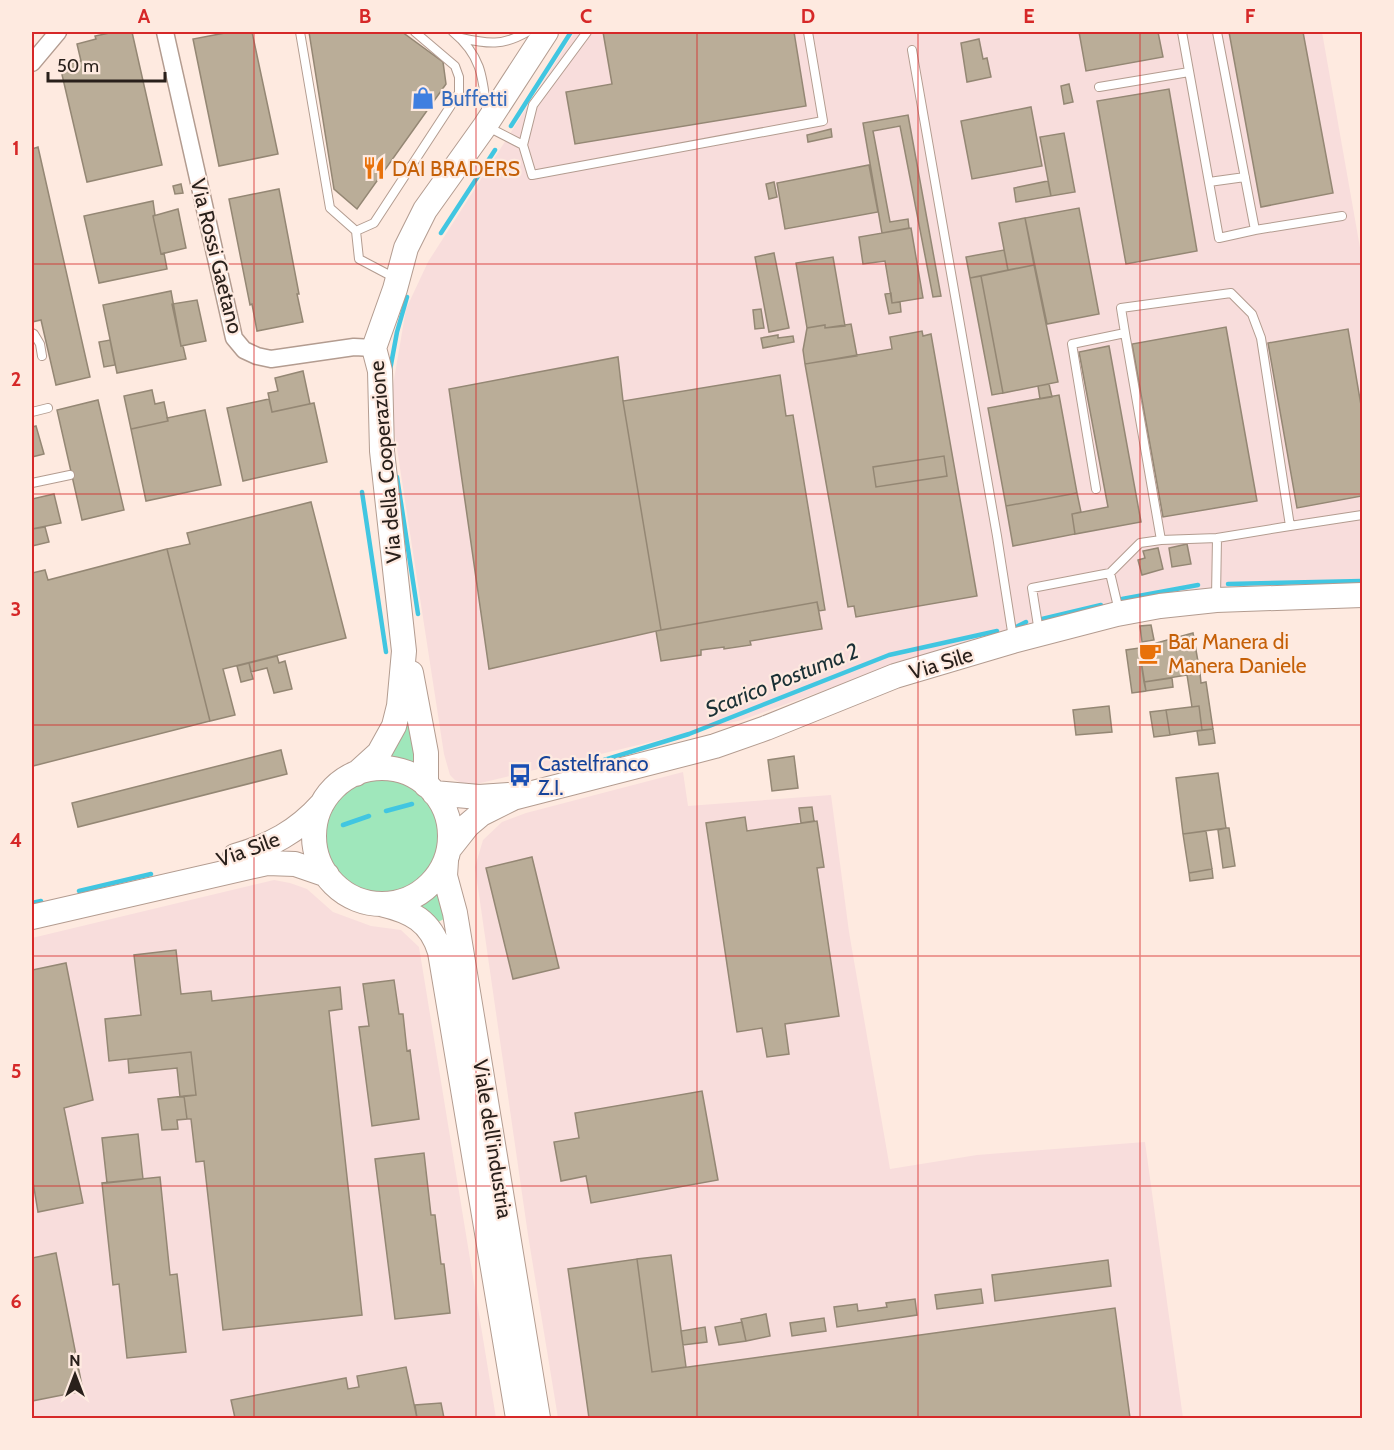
<svg xmlns="http://www.w3.org/2000/svg" width="1394" height="1450" font-family="Cabin,sans-serif">
	<style>
		.industrial { fill: #f8dddc }
		.green { fill: #9fe7bb }
		.lines { fill: none; stroke-linecap: round; stroke-linejoin: round }
		.stream { stroke: #41c6e1; stroke-width: 4.5 }
		.building { fill: #baad98; stroke: #948774; stroke-width: 1.5 }
		.lane-casing { stroke: #b39c90; stroke-width: 10 }
		.street-casing { stroke: #b39c90; stroke-width: 19 }
		.secondary-casing { stroke: #b39c90; stroke-width: 26 }
		.lane { stroke: #fff; stroke-width: 8 }
		.street { stroke: #fff; stroke-width: 16 }
		.secondary { stroke: #fff; stroke-width: 24 }
		.grid { fill: none; stroke: #d62828; stroke-width: 1.5; stroke-opacity: 0.55 }
		.labels { text-anchor: middle; dominant-baseline: central; stroke-width: 4.5; stroke-linejoin: round; paint-order: stroke }
		.shop-label { font-size: 21px; fill: #366cbe; stroke: #feeae0; text-anchor: start }
		.food-label { font-size: 21px; fill: #c56008; stroke: #feeae0; text-anchor: start }
		.street-label { font-size: 21px; fill: #29201b; stroke: #feeae0 }
		.transit-label { font-size: 21px; fill: #164399; stroke: #feeae0; text-anchor: start }
		.water-label { font-size: 22px; font-style: italic; fill: #1a3035; stroke: #feeae0 }
		.neatline { fill: none; stroke: #d62828; stroke-width: 2 }
		.grid-label { font-size: 20px; text-anchor: middle; font-weight: bold; fill: #d62828 }
	</style>
	<rect width="100%" height="100%" fill="#feeae0"/>
	<path class="industrial" d="M575 32H1322L1362 259V579L1218 587 1134 598 914 658 742 720 468 786 455 780 450 775 444 754 390 403 406 309 428 262Z
		M683 772 688 806 831 795 849 932 890 1169 977 1155 1145 1142 1183 1418H558L528 1235 475 867 483 840 502 822 526 813Z
		M274 880 290 883 307 889 333 912 371 926 401 930 419 947 496 1418H32V938Z"/>
	<path class="green" d="M404 701 420 770 401 762 387 760Z
		M326 836a56 56 0 1 1 112 0a56 56 0 1 1-112 0Z
		M438 887 446 918 434 924 413 906 427 897Z"/>
	<g class="lines">
		<path class="stream" d="M511 126 571 32
			M441 233 495 150
			M390 370 397 332 407 297
			M397 477 418 614
			M362 492 386 652
			M1228 584 1362 581
			M1122 599 1198 585
			M1042 619 1101 605
			M1018 626 1026 622
			M581 767 689 734 889 655 997 631
			M386 811 412 804
			M343 825 369 816
			M79 891 151 874
			M32 903 41 901"/>
	</g>
	<path class="building" d="M114 32H132L162 165 87 182 60 66 81 61 77 44 96 39 95 36Z
		M230 32H252L278 154 219 166 193 39Z
		M309 32H402L443 62 446 84 357 209 334 189Z
		M603 32H794L806 106 575 144 566 92 612 84Z
		M1079 32H1158L1163 57 1086 71Z
		M1229 32H1303L1333 193 1261 207Z
		M979 39 983 59 987 58 991 77 967 82 961 43Z
		M1069 84 1073 102 1064 104 1061 86Z
		M1169 89 1197 251 1126 264 1097 101Z
		M1031 107 1042 166 972 179 961 121Z
		M908 115 941 296 933 297 900 126 873 131 890 222 908 219 909 228 882 233 863 123Z
		M831 129 832 137 808 142 807 135Z
		M1064 133 1075 192 1051 196 1040 137Z
		M38 147 90 377 56 385 41 320 32 322V149Z
		M869 165 878 212 785 229 777 183Z
		M1048 181 1051 196 1016 202 1014 188Z
		M774 182 777 197 769 199 766 184Z
		M181 184 183 193 175 194 173 186Z
		M279 189 299 294H297L303 322 257 331 252 304 250 305 229 199Z
		M153 201 155 215 153 216 161 254 164 253 167 269 99 283 84 216Z
		M1079 208 1099 314 1047 324 1025 218Z
		M178 209 186 248 161 254 153 216Z
		M1025 218 1034 265 1008 270 999 223Z
		M911 228 923 298 892 303 885 261 863 264 859 237Z
		M1004 250 1008 270 970 278 966 257Z
		M774 253 789 328 769 332 755 257Z
		M833 257 845 326 825 328V325L807 328 796 263Z
		M1034 265 1058 382 1003 393 981 276Z
		M981 276 1003 393 992 395 970 278Z
		M171 291 181 346H183L186 359 117 373 103 305Z
		M891 293 892 303 900 302 901 312 889 314 885 294Z
		M197 300 206 341 181 346 172 304Z
		M761 309 764 328 755 329 753 310Z
		M851 324 857 356 805 364 803 350 807 328 825 325V328Z
		M1226 327 1257 501 1163 517 1132 344Z
		M1348 329 1362 411V496L1297 508 1268 343Z
		M922 331 923 336 931 334 977 596 856 617 854 606 848 607 805 364 892 349 890 337Z
		M778 335V338L793 336 794 342 763 348 761 338Z
		M110 340 115 365 104 367 99 342Z
		M1109 346 1141 522 1075 534 1072 514 1108 507 1079 352Z
		M618 357 623 401 661 630 489 669 449 389Z
		M303 371 310 404 272 412 268 393 278 391 275 378Z
		M780 375 786 416 793 415 825 610 819 611 817 602 661 630 623 401Z
		M1049 384 1052 397 1040 399 1038 386Z
		M152 390 155 404 164 402 168 421 131 429 124 396Z
		M1059 395 1077 493 1006 506 988 408Z
		M269 399 272 412 314 403 327 462 243 481 227 408Z
		M98 400 124 510 82 520 57 410Z
		M205 410 221 485 146 501 131 429 168 421 167 418Z
		M36 426 44 454 32 457V427Z
		M944 456 947 476 876 487 873 467Z
		M1077 493 1081 512 1072 514 1075 534 1013 546 1006 506Z
		M54 494 61 523 32 529V499Z
		M311 502 346 638 223 669 235 715 210 721 167 549 190 544 187 533Z
		M45 527 49 542 32 546V529Z
		M1187 544 1191 564 1172 567 1169 548Z
		M1158 548 1163 569 1142 575 1138 560 1145 558 1143 551Z
		M167 549 210 721 33 766 32 573 45 570 48 580Z
		M817 602 822 629 750 641 751 645 724 649V647L701 650V655L661 661 656 631Z
		M1151 625 1154 640 1142 642 1140 626Z
		M1193 633 1200 673 1144 682 1139 648 1155 646 1156 643Z
		M1139 648 1146 691 1132 693 1126 650Z
		M277 656 279 663 285 661 292 689 274 693 267 668 251 672 249 663Z
		M249 663 253 679 241 682 237 666Z
		M1200 673 1201 683 1206 682 1213 729 1202 730 1199 706 1192 707 1187 675Z
		M1172 678 1173 687 1146 691 1144 682Z
		M1109 706 1112 732 1076 735 1073 710Z
		M1199 706 1202 730 1170 735 1166 710Z
		M1166 710 1170 735 1154 737 1150 712Z
		M1213 729 1215 743 1199 745 1197 731Z
		M281 750 287 774 78 827 72 803Z
		M794 756 798 788 772 791 768 760Z
		M1218 773 1226 828 1183 834 1176 778Z
		M812 807 814 821 801 823 799 808Z
		M745 817 747 831 817 821 824 867 817 868 839 1016 785 1024 789 1054 767 1057 762 1028 737 1032 706 823Z
		M1226 828H1229L1235 866 1223 868 1218 830Z
		M1206 831 1212 869 1189 873 1183 834Z
		M532 857 559 968 513 979 486 868Z
		M1212 869 1213 878 1190 881 1189 873Z
		M176 950 181 994 211 991 212 1001 340 987 342 1009 329 1011 362 1315 223 1330 204 1161 196 1162 191 1119H187L184 1096 196 1095 191 1052 109 1061 105 1019 141 1015 134 955Z
		M66 963 93 1100 64 1108 83 1203 38 1212 32 1176V970Z
		M394 980 399 1014H403L407 1051 410 1050 419 1119 372 1126 359 1027 369 1026 363 984Z
		M191 1052 196 1095 180 1097 177 1068 129 1073 128 1059Z
		M702 1091 718 1180 591 1203 586 1176 561 1181 554 1142 579 1138 575 1113Z
		M184 1096 187 1119 177 1120 178 1129 162 1130 158 1099Z
		M138 1134 143 1179 107 1183 102 1138Z
		M424 1153 431 1215H435L441 1264H444L450 1313 395 1319 375 1159Z
		M160 1177 170 1275 177 1274 186 1352 127 1358 119 1284 113 1285 102 1183Z
		M56 1253 83 1391 32 1401V1258Z
		M671 1255 686 1367 652 1372 637 1259Z
		M637 1259 652 1372 1115 1308 1130 1418H589L568 1269Z
		M1108 1260 1111 1286 995 1301 992 1275Z
		M981 1289 983 1303 937 1309 935 1295Z
		M915 1299 917 1315 837 1327 834 1307 857 1304 858 1311 887 1307 886 1303Z
		M766 1314 770 1336 746 1341 741 1319Z
		M824 1318 826 1331 792 1336 790 1323Z
		M742 1322 746 1341 719 1345 715 1327Z
		M705 1327 707 1342 683 1345 681 1331Z
		M406 1367 417 1418H235L231 1400 346 1378 348 1389 359 1387 357 1376Z
		M441 1403 444 1418H417L415 1405Z"/>
	<g class="lines">
		<g class="lane-casing">
			<path id="lane" d="M300 32 330 208 356 231 374 223 459 93V77L455 66 415 32
				M453 32C482 56 483 78 487 114
				M587 32 533 105 523 145 532 175 823 121 808 32
				M1182 32 1219 238 1255 230 1217 32
				M461 38C488 44 503 46 527 32
				M912 50 997 536 1013 638
				M1099 87 1189 72
				M488 127 523 145
				M1209 182 1245 177
				M1255 230 1342 216
				M356 231 359 259 395 278
				M32 333 34 334 40 344 42 356
				M1125 333 1121 308 1231 293 1252 314 1261 338 1290 526 1217 538
				M32 412 48 408
				M32 483 70 475
				M1096 489 1072 344 1125 333 1161 540 1217 538 1216 597
				M1290 526 1362 515
				M1110 573 1119 611
				M1039 632 1032 588 1110 573 1140 543 1161 540"/>
		</g>
		<g class="street-casing">
			<path id="street" d="M165 32 234 338 244 350 257 356 271 359 354 347 374 348
				M32 63 58 32"/>
		</g>
		<g class="secondary-casing">
			<path id="secondary" d="M411 673 426 753V785
				M314 836a68 68 0 1 1 136 0a68 68 0 1 1-136 0Z
				M356 774 379 753 394 726 399 706 404 651 382 451 380 371 374 348 395 289 406 248 425 210 485 126 546 32
				M434 793 479 797 509 795
				M449 849 468 825 481 814 513 798 715 746 766 728 895 676 1013 641 1117 614 1160 606 1216 600 1362 595
				M235 856C270 846 297 832 322 804
				M446 861 445 876 455 913 538 1418
				M381 904C411 911 431 921 440 952L518 1418
				M32 917 267 863 295 864 327 875"/>
		</g>
		<use href="#lane" class="lane"/>
		<use href="#street" class="street"/>
		<use href="#secondary" class="secondary"/>
	</g>
	<path class="grid" d="M254 32V1418M476 32V1418M697 32V1418M918 32V1418M1140 32V1418M32 264H1362M32 494H1362M32 725H1362M32 956H1362M32 1186H1362"/>
	<defs>
		<g id="shop-bare" transform="scale(1.8)"><path d="M-5-2.5h2.3a2.7 3.5 0 0 1 5.4 0H5L5.5 6h-11ZM-1.5-2.5h3a1.5 2.3 0 0 0-3 0Z" fill="#3f7fe0" stroke="#feeae0" stroke-width="2.5" paint-order="stroke"/></g>
		<g id="restaurant-bare" transform="scale(1.8)"><path d="M-5-6h1v4h1v-4h1v4h1v-4h1v5L-1.5 .5V6h-2V.5L-5-1ZM5-6V6H3V1.5H1.5Q1.5-4 5-6Z" fill="#e8710a" stroke="#feeae0" stroke-width="2.5" paint-order="stroke"/></g>
		<g id="cafe-bare" transform="scale(1.8)"><path d="M-5.5-4.5H6V0H3Q3 3.5 0 3.5H-2.5Q-5.5 3.5-5.5 0ZM3-3.2v2h1.7v-2ZM-6 4.5H4V6H-6Z" fill="#e8710a" stroke="#feeae0" stroke-width="2.5" paint-order="stroke"/></g>
		<g id="bus-bare" transform="scale(1.8)"><path d="M-5-6H5V4H4V6H2V4H-2V6H-4V4H-5ZM-3.5-4V0h7V-4ZM-3.5 1.2v1.5H-2V1.2ZM2 1.2v1.5H3.5V1.2Z" fill="#1a4fb4" stroke="#feeae0" stroke-width="2.5" paint-order="stroke"/></g>
	</defs>
	<g fill-rule="evenodd">
		<use href="#shop-bare" x="423" y="98"/>
		<use href="#restaurant-bare" x="374" y="168"/>
		<use href="#cafe-bare" x="1150" y="653"/>
		<use href="#bus-bare" x="520" y="775"/>
	</g>
	<g class="labels">
		<g class="shop-label">
			<text x="441" y="98">Buffetti</text>
		</g>
		<g class="food-label">
			<text x="392" y="168">DAI BRADERS</text>
			<text x="1168" y="641">Bar Manera di<tspan x="1168" dy="24">Manera Daniele</tspan></text>
		</g>
		<g class="street-label">
			<text transform="translate(217 256) rotate(76)">Via Rossi Gaetano</text>
			<text transform="translate(385 462) rotate(-95)">Via della Cooperazione</text>
			<text transform="translate(941 663) rotate(-17)">Via Sile</text>
			<text transform="translate(248 849) rotate(-20)">Via Sile</text>
			<text transform="translate(493 1139) rotate(81)">Viale dell'industria</text>
		</g>
		<g class="transit-label">
			<text x="538" y="763">Castelfranco<tspan x="538" dy="24">Z.I.</tspan></text>
		</g>
		<g class="water-label">
			<text transform="translate(782 680) rotate(-22)">Scarico Postuma 2</text>
		</g>
	</g>
	<rect width="1394" height="1450" fill="none" stroke="#feeae0" stroke-width="66"/>
	<g transform="translate(75 1375)" stroke="#feeae0" stroke-width="4.5" paint-order="stroke">
	<path d="M0-4.5L10 22L0 15L-10 22Z" fill="#29201b"/>
	<text y="-9" font-size="16" font-weight="bold" text-anchor="middle" fill="#29201b">N</text>
	</g>
	<path d="M48 72v9h117v-9" fill="none" stroke="#29201b" stroke-width="3"/>
	<text x="57" y="72" font-size="18" fill="#29201b" stroke="#feeae0" stroke-width="4.5" paint-order="stroke">50 m</text>
	<rect x="33" y="33" width="1328" height="1384" class="neatline"/>
	<g class="grid-label">
		<text x="144" y="23">A</text>
		<text x="365" y="23">B</text>
		<text x="586" y="23">C</text>
		<text x="808" y="23">D</text>
		<text x="1029" y="23">E</text>
		<text x="1250" y="23">F</text>
		<text x="16" y="155">1</text>
		<text x="16" y="386">2</text>
		<text x="16" y="616">3</text>
		<text x="16" y="847">4</text>
		<text x="16" y="1078">5</text>
		<text x="16" y="1308">6</text>
	</g>
</svg>
